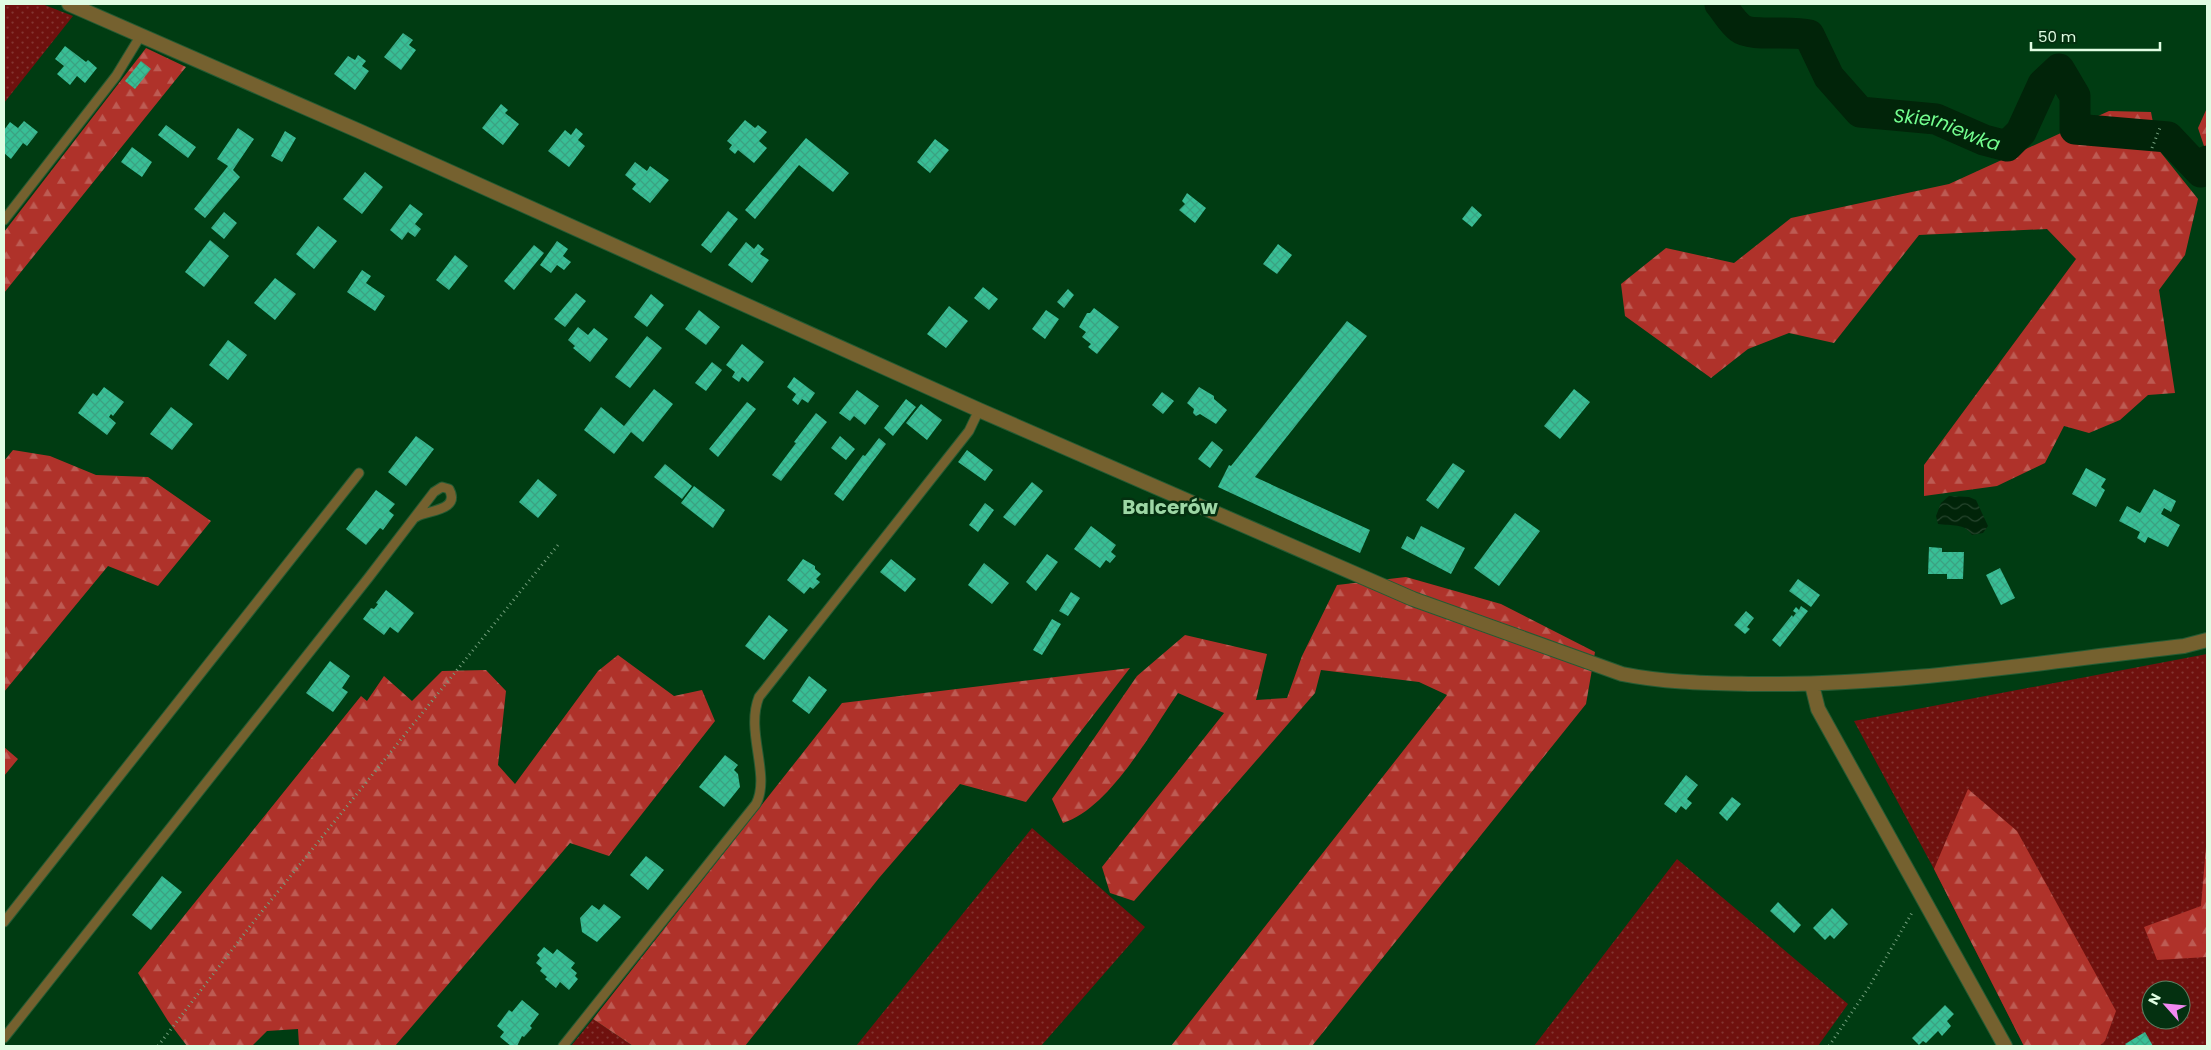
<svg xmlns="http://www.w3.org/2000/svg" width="2211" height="1050" font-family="Poppins,sans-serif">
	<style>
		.grass { fill: url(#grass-dots); fill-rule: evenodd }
		.forest { fill: url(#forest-firs) }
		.water { fill: url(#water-waves) }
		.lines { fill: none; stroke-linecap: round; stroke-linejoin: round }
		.river { stroke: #012409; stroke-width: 31 }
		.building { fill: url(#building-cross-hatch) }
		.service-casing { stroke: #245b33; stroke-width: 11 }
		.minor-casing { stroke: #245b33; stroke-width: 16 }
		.path { stroke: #74a07e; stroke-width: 3; stroke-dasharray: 1 4; stroke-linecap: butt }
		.service { stroke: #75612f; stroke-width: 9 }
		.minor { stroke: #75612f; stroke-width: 14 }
		.labels { text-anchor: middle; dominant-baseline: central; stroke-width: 5; stroke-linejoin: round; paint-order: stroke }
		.water-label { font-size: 19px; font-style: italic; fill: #73fe8f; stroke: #043010 }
		.quarter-label { font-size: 20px; font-weight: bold; fill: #9dd7a5; stroke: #043010 }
	</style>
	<defs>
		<pattern id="grass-dots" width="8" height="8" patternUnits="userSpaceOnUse" patternTransform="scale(1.25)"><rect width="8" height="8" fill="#6f110e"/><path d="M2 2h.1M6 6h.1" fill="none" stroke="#833531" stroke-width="1.8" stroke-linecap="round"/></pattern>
		<pattern id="forest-firs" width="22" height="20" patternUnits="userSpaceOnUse" patternTransform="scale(1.25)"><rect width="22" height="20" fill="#af322a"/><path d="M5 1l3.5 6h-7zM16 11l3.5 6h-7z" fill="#bd5b53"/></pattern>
		<pattern id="water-waves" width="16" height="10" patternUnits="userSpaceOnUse" patternTransform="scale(1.25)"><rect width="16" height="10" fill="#012409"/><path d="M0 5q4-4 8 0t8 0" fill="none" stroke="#26452d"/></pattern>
		<pattern id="building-cross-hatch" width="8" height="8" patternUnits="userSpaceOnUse" patternTransform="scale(1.25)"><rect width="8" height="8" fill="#38bf96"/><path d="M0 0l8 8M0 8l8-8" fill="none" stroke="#3ba282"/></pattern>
	</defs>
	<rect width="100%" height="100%" fill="#003c12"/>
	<path class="grass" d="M4 4H42L73 16 4 103Z
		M2207 654V1046H2024L1934 869 1854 721ZM2151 990H2181V1020H2151Z
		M1032 828 1145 927 1041 1046H856Z
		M1677 859 1848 1004 1818 1046H1534Z
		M593 1019 633 1046H571Z"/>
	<path class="forest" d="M146 48 186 67 4 293V232Z
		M2207 108V155L2198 128Z
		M2109 111 2151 112 2158 149 2198 199 2185 255 2159 290 2175 393 2148 395 2120 420 2089 433 2064 426 2045 463 1997 486 1924 496V465L2076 259 2047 229 1919 235 1834 343 1789 333 1748 349 1711 378 1625 316 1621 284 1666 248 1734 263 1791 218 1949 184Z
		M13 450 50 456 96 475 148 477 211 521 158 586 108 566 4 692V461Z
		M1406 577 1501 604 1595 652 1586 704 1312 1046H1171L1447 695 1419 682 1321 670 1315 693 1134 901 1110 893 1102 867 1224 713 1178 693C1151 732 1110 808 1063 823L1052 799 1137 676 1185 635 1267 654 1256 700 1287 698 1302 656 1337 585Z
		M618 655 674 696 702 690 715 721 609 856 570 843 395 1046H299L298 1029 267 1031 252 1046H187L168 1021 138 973 361 696 367 701 384 676 412 701 442 671 486 670 506 691 498 765 515 784 598 671Z
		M1130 668 1026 802 960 784 879 878 745 1046H633L593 1019 842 703Z
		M4 747 18 759 4 776Z
		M1968 789 2017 831 2116 1011 2105 1041 2099 1046H2024L1934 869Z
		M2207 835V957L2157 960 2144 927 2201 906Z"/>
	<path class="water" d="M1949 496 1969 497 1976 500 1988 526 1983 533 1972 535C1965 523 1951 526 1938 524L1936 516 1941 503Z"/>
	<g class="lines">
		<path class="river" id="s1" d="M1720 4C1726 11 1732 22 1740 28 1751 37 1791 30 1809 35L1829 77 1860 112 1936 119 1984 140 2007 146 2021 132 2043 84 2059 69 2075 96V129L2168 137 2201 172 2207 161"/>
	</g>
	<path class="building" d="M403 33 413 40 409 45 416 50 401 70 384 57Z
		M65 46 86 62 88 60 97 68 85 83 77 76 70 85 57 74 64 66 55 59Z
		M358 55 366 61 362 66 369 71 355 90 334 74 348 56 355 60Z
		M141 61 151 69 135 89 125 81Z
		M501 104 508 110 505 113 519 124 503 145 482 128Z
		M745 120 755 128 758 125 767 132 759 141 767 148 754 163 738 150 735 154 729 149 732 145 727 141Z
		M24 121 38 132 27 146 23 143 11 159 4 153V130L10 122 18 128Z
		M166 125 196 147 188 158 158 135Z
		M238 128 254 139 233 170 240 177 205 218 194 209 228 166 217 159Z
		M576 128 583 134 578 140 585 146 569 167 548 151 565 130 571 135Z
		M285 131 296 138 282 162 271 156Z
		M806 138 849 173 833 192 799 165 755 219 745 210Z
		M935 139 949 150 930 173 917 162Z
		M132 147 152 162 142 177 121 162Z
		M635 162 647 171 650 166 669 180 650 203 632 189 636 184 625 175Z
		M365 172 383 187 362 214 343 199Z
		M1187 193 1206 208 1195 223 1179 210 1185 204 1182 201Z
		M410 204 423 214 415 224 421 229 415 237 408 232 402 240 390 230Z
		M1472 206 1482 215 1472 227 1462 219Z
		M728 211 738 219 711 253 701 245Z
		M224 212 237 223 224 239 211 228Z
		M318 226 337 241 314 269 296 254Z
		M210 240 229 256 204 287 185 272Z
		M557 241 568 249 563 256 571 262 564 270 557 265 551 273 540 265Z
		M746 242 754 249 758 244 764 249 760 254 769 260 752 283 728 265Z
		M1278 244 1292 255 1277 274 1263 264Z
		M534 245 544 253 514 290 504 281Z
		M455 255 468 266 449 290 436 280Z
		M362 270 371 276 366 283 385 296 375 311 347 292Z
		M275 278 296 294 275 320 254 303Z
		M983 287 998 299 989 310 974 298Z
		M1068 289 1074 295 1064 308 1057 302Z
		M576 293 586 301 565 327 554 319Z
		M651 294 664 305 647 327 634 317Z
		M949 306 968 321 946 348 927 334Z
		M1094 308 1119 327 1097 354 1088 347 1091 344 1082 337 1086 332 1079 327 1087 313H1090Z
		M699 310 720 327 706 345 685 329Z
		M1046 310 1059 319 1045 339 1032 329Z
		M1347 321 1367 336 1255 477 1370 530 1360 553 1218 487 1229 465 1231 466Z
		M578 327 588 335 594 328 608 339 590 362 573 348 575 346 568 340Z
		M647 336 662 348 630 388 615 377Z
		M228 340 247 355 228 380 209 365Z
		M742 344 764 362 748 382 742 377 739 382 732 377 735 372 726 365Z
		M712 362 722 370 706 391 695 383Z
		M794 377 815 393 808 403 802 399 798 405 792 400 796 394 787 387Z
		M104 387 124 402 113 416 111 414 109 417 116 423 107 435 78 413 93 393 97 396Z
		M1199 387 1214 396V399L1227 410 1216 424 1200 414 1196 416 1193 413 1194 409 1187 403Z
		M654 389 673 404 643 442 631 432 614 454 584 430 601 407 624 426Z
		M1574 389 1590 402 1560 439 1544 426Z
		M857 390 879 406 865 425 854 416 850 421 839 413Z
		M1162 392 1174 401 1163 414 1152 405Z
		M906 399 916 407 893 436 884 428Z
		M747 402 756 409 718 457 709 449Z
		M921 404 942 420 927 440 906 423Z
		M171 407 193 424 172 450 150 434Z
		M816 413 827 422 781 481 772 475 796 443 794 442Z
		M416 436 434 449 406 486 388 472Z
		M840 436 855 449 846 460 831 448Z
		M879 438 886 444 843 501 834 494 863 455 865 456Z
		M1212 441 1223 450 1210 468 1198 459Z
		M967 450 993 470 985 481 958 462Z
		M1453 463 1465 471 1438 509 1426 500Z
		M665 464 692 486 682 499 654 477Z
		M2086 468 2106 479 2101 487 2105 490 2096 507 2072 494Z
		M538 479 557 495 538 518 519 502Z
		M1032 482 1043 491 1015 526 1003 517Z
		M694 486 725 510 713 528 681 503Z
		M2154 489 2176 501 2171 512 2164 508 2161 514 2180 525 2168 547 2148 537 2145 543 2137 538 2140 532 2119 521 2127 506 2140 513Z
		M376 490 395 504 389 511 394 515 383 530 380 528 366 545 346 529Z
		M985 503 994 510 978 532 969 525Z
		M1515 513 1540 531 1499 586 1474 568Z
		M1091 526 1116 545 1111 552 1116 556 1110 563 1106 560 1100 568 1074 549Z
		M1421 526 1465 548 1451 574 1401 548 1407 536 1414 540Z
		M1929 547 1942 548V552H1964L1963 579H1947V574H1928Z
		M1047 554 1058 562 1036 591 1026 582Z
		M803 559 815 566V569L821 574 816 579 820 582 813 589 810 587 804 594 787 580Z
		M891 559 916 579 905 592 880 572Z
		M984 563 1009 583 992 604 968 585Z
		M2000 568 2015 598 2001 605 1986 575Z
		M1798 579 1820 595 1811 607 1789 591Z
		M386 590 414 613 398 633 390 627 384 635 363 619 371 608 374 609 378 604 376 603Z
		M1071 592 1080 598 1068 616 1059 611Z
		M1801 606 1808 611 1780 647 1772 640 1792 615 1793 617 1796 613 1793 611 1796 607 1799 610Z
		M1746 611 1754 618 1747 627 1750 629 1745 634 1734 625Z
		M769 615 788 630 764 660 745 646Z
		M1052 619 1061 624 1042 655 1033 650Z
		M330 661 350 676 342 688 348 692 333 712 306 693Z
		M809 676 827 690 809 714 792 701Z
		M725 755 738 765 734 770 738 774 740 787 724 807 699 787Z
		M1686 775 1698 785 1687 799 1692 803 1686 810 1681 806 1676 813 1664 804Z
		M1732 797 1741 804 1727 821 1719 813Z
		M646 856 664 870 648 890 630 875Z
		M162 876 182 892 151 930 132 915Z
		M1778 902 1801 925 1794 933 1770 911Z
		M604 904 621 917 597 942 582 932 580 918 592 905 599 910Z
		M1832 908 1848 924 1834 939 1830 935 1825 940 1813 928Z
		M544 947 553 954 557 949 575 963 571 968 577 973 575 976 578 979 569 990 560 982 556 988 545 979 547 977 540 971 542 968 536 963 540 958 537 955Z
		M522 1000 539 1014 530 1026 532 1028 524 1037 522 1036 517 1046H511L500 1037 504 1032 497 1026 509 1010 512 1012Z
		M1945 1005 1954 1014 1947 1021 1951 1026 1942 1036 1938 1031 1926 1043 1923 1041 1919 1045 1912 1038Z
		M2145 1032 2153 1046H2127L2125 1044Z"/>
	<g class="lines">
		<g class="service-casing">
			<path id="service" d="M4 220 116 76 141 35
				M4 922 359 473
				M4 1038 369 577 434 492 442 487 449 489C461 511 427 510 416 517
				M563 1046 756 804C771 775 745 732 759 697L969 431 979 410"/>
		</g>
		<g class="minor-casing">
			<path id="minor" d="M69 4 359 131 979 410 1413 599 1622 674C1667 683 1709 683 1754 684 1898 686 2041 662 2184 646L2207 640
				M1812 685 1818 709 2005 1046"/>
		</g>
		<path class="path" d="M2152 148 2161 125
			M158 1046 251 925 558 545
			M1829 1046 1869 987 1913 911"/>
		<use href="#service" class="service"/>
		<use href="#minor" class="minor"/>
	</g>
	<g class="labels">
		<g class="water-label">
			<text stroke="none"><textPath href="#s1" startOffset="284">Skierniewka</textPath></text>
		</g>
		<g class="quarter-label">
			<text x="1170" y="507">Balcerów</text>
		</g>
	</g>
	<rect width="2211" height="1050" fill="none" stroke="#e0fde3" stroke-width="10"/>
	<g transform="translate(2166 1005) rotate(297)"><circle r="24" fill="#043010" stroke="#5c8264"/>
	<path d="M0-4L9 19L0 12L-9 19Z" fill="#f389f1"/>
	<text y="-8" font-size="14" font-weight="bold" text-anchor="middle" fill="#e0fde3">N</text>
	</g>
	<path d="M2031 42v8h129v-8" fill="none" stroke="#e0fde3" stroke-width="2.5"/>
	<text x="2038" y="42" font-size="15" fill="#e0fde3" stroke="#043010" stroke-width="4" paint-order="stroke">50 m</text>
</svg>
